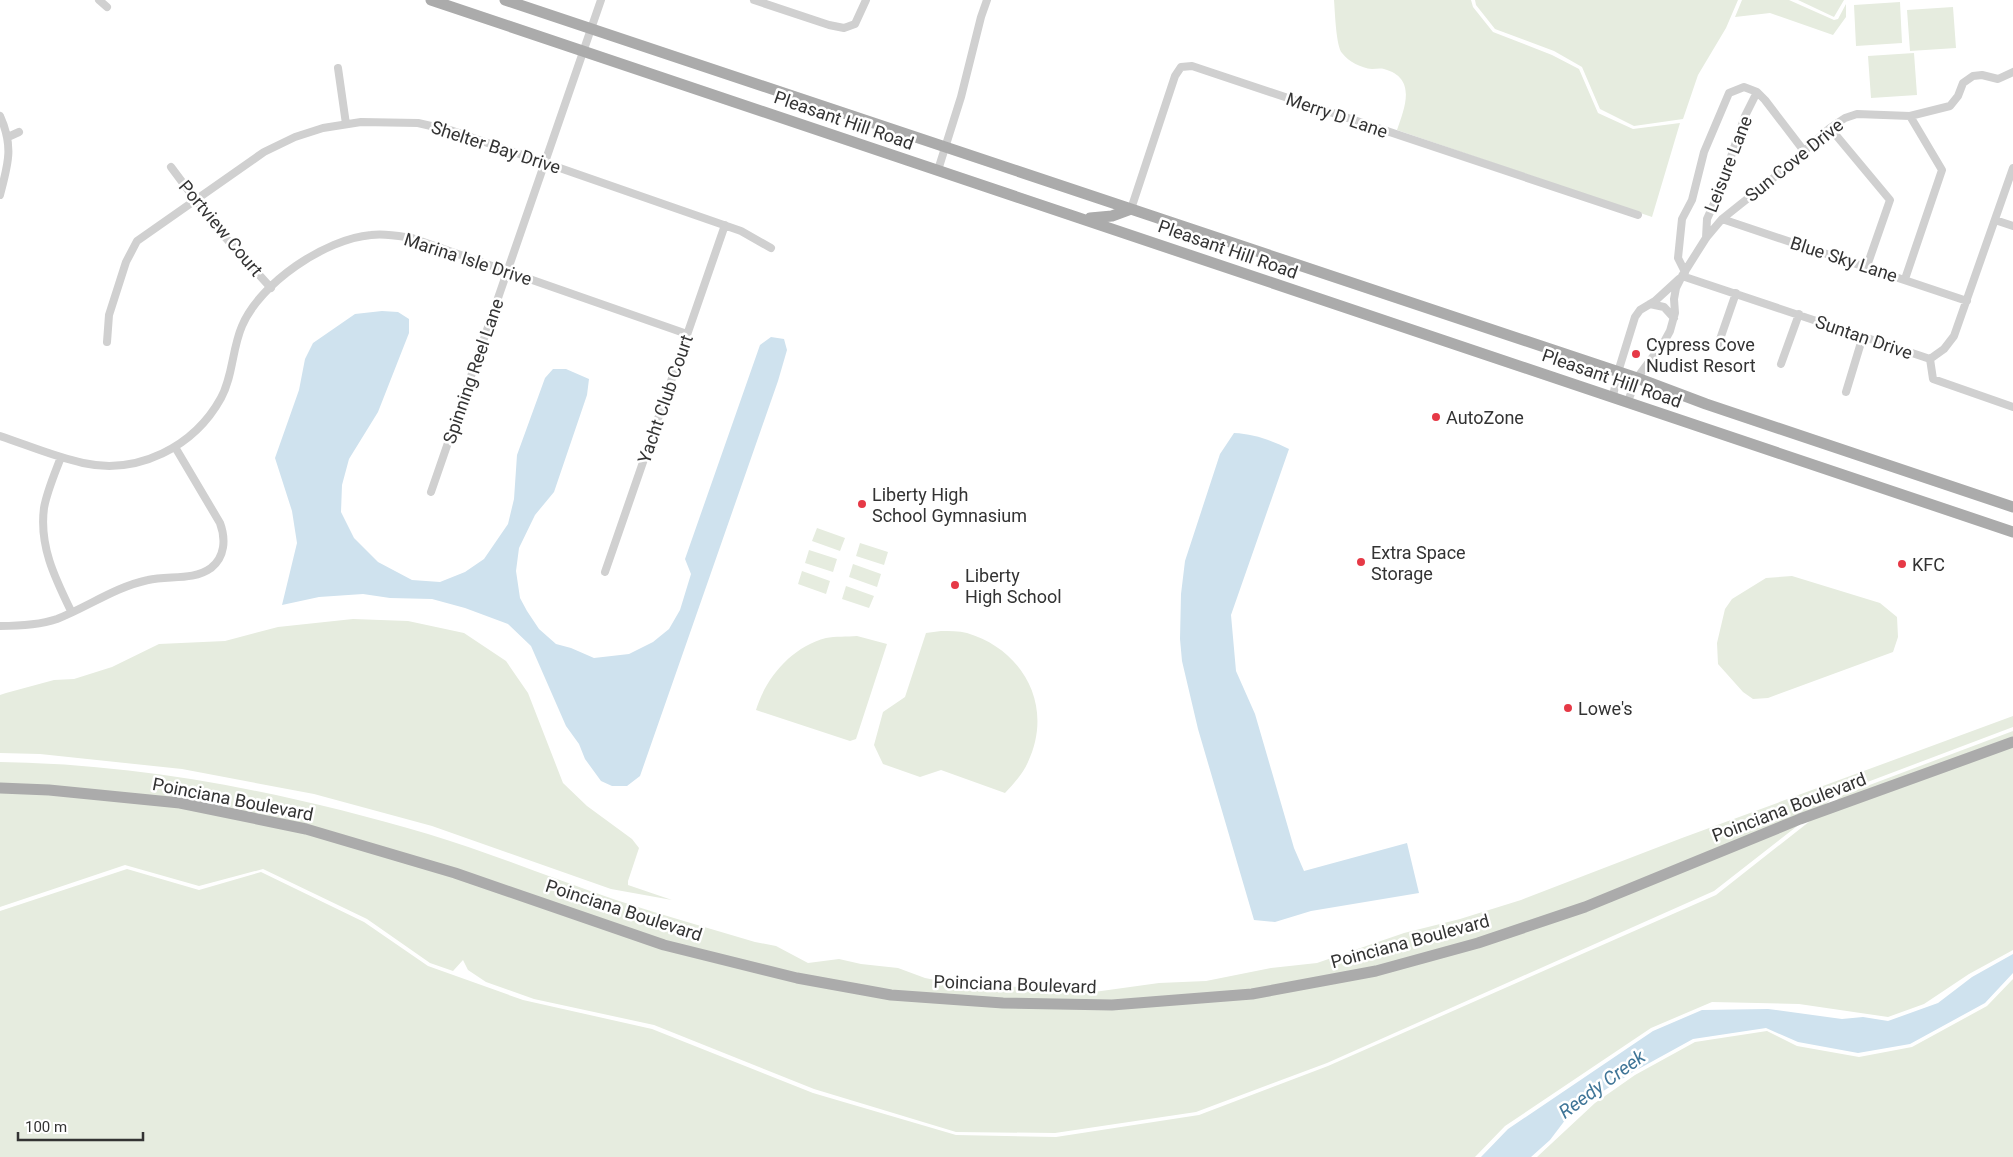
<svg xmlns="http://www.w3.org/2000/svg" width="2013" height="1157" font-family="Roboto,sans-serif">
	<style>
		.green { fill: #e6ecdf }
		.water { fill: #cfe2ee }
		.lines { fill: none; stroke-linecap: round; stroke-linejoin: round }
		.street { stroke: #d0d0d0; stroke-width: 8 }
		.primary { stroke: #ababab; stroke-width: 11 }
		.poi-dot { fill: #e63946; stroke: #fff; stroke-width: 2 }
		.labels { text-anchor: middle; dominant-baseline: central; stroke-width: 5; stroke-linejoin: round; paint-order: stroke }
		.street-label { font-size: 18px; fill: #333; stroke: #fff }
		.poi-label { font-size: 18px; fill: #333; stroke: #fff; text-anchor: start }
		.water-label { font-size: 19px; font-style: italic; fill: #3f7597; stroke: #fff }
	</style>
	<rect width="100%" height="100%" fill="#fff"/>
	<path class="green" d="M1334 0H1471L1473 7 1493 32 1552 55 1579 69 1598 113 1633 129 1680 123 1652 217 1397 130C1405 107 1417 78 1384 69 1380 68 1376 69 1372 69 1361 68 1349 62 1342 53 1336 46 1335 12 1334 0Z
		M1475 0H1738L1726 28 1698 75 1683 119 1634 126 1600 109 1582 67 1554 51 1495 29 1476 5Z
		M1742 0H1789L1834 20 1838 19 1846 4V17L1833 35 1770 13 1735 17Z
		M1798 0H1844L1834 17Z
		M1900 2 1902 43 1856 46 1854 5Z
		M1953 7 1956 48 1910 51 1907 10Z
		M1914 53 1917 95 1871 98 1868 56Z
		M817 528 845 538 840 551 812 541Z
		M860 543 888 552 884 565 856 556Z
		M809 550 837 559 833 572 805 563Z
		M853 564 881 574 877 587 849 577Z
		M802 571 830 581 826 594 798 584Z
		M1792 576 1880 603 1897 617 1898 637 1893 652 1768 698 1753 699 1743 692 1718 664 1717 643 1725 609 1732 599 1766 578Z
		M846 586 874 596 869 608 842 599Z
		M353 619 408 621 464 633 506 661 528 693 563 783 587 806 632 839 639 848 628 881V885L672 900 611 889 432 826 314 794 182 769 40 754 0 753V695L6 693 54 680 74 679 112 667 159 644 225 641 278 627Z
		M941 631C949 631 959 631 967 633 1024 650 1054 707 1028 762 1023 774 1014 783 1005 793L941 770 920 777 883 764 874 745 883 712 905 697 926 633Z
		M857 636 887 644 856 739 850 741 756 710C766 677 792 647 826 638 835 636 847 637 857 636Z
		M2013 716V727L1841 792 1714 891 1327 1063 1196 1112 1055 1133 956 1132 814 1089 654 1025 534 999 486 982 468 970 463 960 453 971 430 963 367 919 263 869 199 886 125 865 0 907V762C145 764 289 793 428 834 491 853 553 879 616 900 662 915 709 928 755 942L776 946 808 963 839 959 861 964 898 968 925 978 945 982 1094 992 1159 983 1206 981 1271 968 1317 963 1404 933 1460 919 1521 900 1682 838Z
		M2013 731V950L1969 974 1924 1004 1888 1017 1799 1004 1712 1002 1651 1028 1505 1126 1475 1157H0V911L127 869 199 890 261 872 364 922 428 966 523 1000 652 1029 813 1093 956 1135 1056 1137 1199 1115 1328 1066 1716 895 1843 795Z
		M2013 979V1157H1537L1595 1103 1635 1075 1695 1042 1767 1031 1797 1046 1859 1057 1912 1047 1987 1006Z"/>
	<path class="water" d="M382 311 398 312 409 319V333L378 412 349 459 342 485 341 512 354 538 378 562 412 580 440 582 465 572 484 559 508 524 514 499 517 455 545 378 553 369H566L589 379 587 395 554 492 535 515 519 548 516 571 520 598 527 611 539 629 556 644 571 648 594 658 629 654 653 642 669 629 680 610 691 574 685 559 760 345 771 337 784 339 787 350 778 381 640 776 627 786H612L601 781 585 759 579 744 566 726 531 646 508 624 465 608 432 599 390 598 363 594 319 597 282 605 297 543 292 511 275 458 299 390 305 359 313 343 355 314Z
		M1234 433C1254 434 1271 440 1289 449L1231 615 1236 671 1255 714 1294 848 1304 871 1407 843 1419 893 1311 911 1275 922 1254 920 1198 729 1182 661 1180 639 1181 594 1185 561 1220 454Z
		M2013 954V973L1985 1003 1910 1044 1858 1053 1798 1042 1766 1028 1693 1039 1633 1072 1572 1111 1550 1140 1531 1157H1481L1508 1129 1653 1031 1702 1010 1768 1009 1842 1019 1863 1017 1888 1021 1938 1003 1972 977Z"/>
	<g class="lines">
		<path class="street" d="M99 0 107 7
			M754 0 829 25 844 28 855 24 866 0
			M338 68 346 124
			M0 116C14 147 8 164 0 195
			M1830 128 1890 200 1867 266
			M8 137 19 132
			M171 167 215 226 271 288
			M938 170 961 97 981 17 987 0
			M1131 209 1175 76 1181 67 1192 66 1638 215
			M1722 219 1967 301
			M1995 220 2013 226
			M1706 238 1707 219 1717 197 1745 116 1757 92
			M1685 272 1678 258 1682 219 1692 200 1704 152 1729 93 1744 87 1757 92 1765 100 1804 151
			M1682 276 1930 359
			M1905 279 1942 170 1910 116
			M1650 304 1664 307 1674 318
			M107 342 109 315 126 262 137 241 264 152 295 137 323 128 361 122 418 123 453 131 741 231 771 248
			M1718 345 1736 293
			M1930 359 1944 349 1954 336 2013 168
			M1930 359 1933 379 2013 407
			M1781 364 1799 314
			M1846 392 1863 336
			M1613 396 1618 372 1635 317 1640 310 1655 301 1679 279
			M1628 401 1637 378 1664 342 1670 331 1675 313 1674 299 1676 288 1682 276 1706 238 1722 219 1782 171 1830 128 1845 118 1857 114 1910 116 1950 106 1958 96 1963 83 1973 76 1982 75 1998 79 2013 72
			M0 436C27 445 55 457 83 463 138 475 194 447 221 398 233 376 232 349 242 326 260 283 325 239 371 235 385 233 399 236 412 238L687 334
			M61 457C55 473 47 491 44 508 39 546 55 578 71 611
			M431 492 601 0
			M605 572 725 225
			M0 626C19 626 39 625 57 619 88 607 115 587 148 580 168 575 193 581 211 568 225 557 226 539 220 523L175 447"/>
		<path class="primary" d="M431 0 2013 532
			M505 0 1637 378 1706 404 2013 507
			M1090 218 1112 216 1131 209
			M0 788 49 790 180 803 306 829 455 873 664 945 797 978 891 995 1003 1003 1112 1005 1252 994 1376 971 1478 943 1585 907 1800 819 2013 742"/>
	</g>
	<g class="poi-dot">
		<circle cx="1636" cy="354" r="5"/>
		<circle cx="1436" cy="417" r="5"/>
		<circle cx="862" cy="504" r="5"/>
		<circle cx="1361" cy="562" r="5"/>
		<circle cx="1902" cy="564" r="5"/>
		<circle cx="955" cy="585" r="5"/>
		<circle cx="1568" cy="708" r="5"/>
	</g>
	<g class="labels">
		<g class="street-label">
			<text transform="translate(1337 115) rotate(19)">Merry D Lane</text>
			<text transform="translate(844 120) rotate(19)">Pleasant Hill Road</text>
			<text transform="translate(496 147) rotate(18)">Shelter Bay Drive</text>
			<text transform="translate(1794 160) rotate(-39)">Sun Cove Drive</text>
			<text transform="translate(1728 164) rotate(-69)">Leisure Lane</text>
			<text transform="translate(221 228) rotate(50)">Portview Court</text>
			<text transform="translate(1228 249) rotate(19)">Pleasant Hill Road</text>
			<text transform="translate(468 259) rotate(18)">Marina Isle Drive</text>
			<text transform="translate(1844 259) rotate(18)">Blue Sky Lane</text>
			<text transform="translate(1864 337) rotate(19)">Suntan Drive</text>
			<text transform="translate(473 371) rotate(-71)">Spinning Reel Lane</text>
			<text transform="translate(1612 378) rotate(19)">Pleasant Hill Road</text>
			<text transform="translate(665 399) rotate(-71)">Yacht Club Court</text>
			<text transform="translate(233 799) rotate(11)">Poinciana Boulevard</text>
			<text transform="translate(1789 807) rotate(-21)">Poinciana Boulevard</text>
			<text transform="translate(624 910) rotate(18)">Poinciana Boulevard</text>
			<text transform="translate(1410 941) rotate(-15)">Poinciana Boulevard</text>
			<text transform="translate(1015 984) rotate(2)">Poinciana Boulevard</text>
		</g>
		<g class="poi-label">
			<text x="1646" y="344">Cypress Cove<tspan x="1646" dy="21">Nudist Resort</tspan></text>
			<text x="1446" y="417">AutoZone</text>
			<text x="872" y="494">Liberty High<tspan x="872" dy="21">School Gymnasium</tspan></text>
			<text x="1371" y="552">Extra Space<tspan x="1371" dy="21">Storage</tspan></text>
			<text x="1912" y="564">KFC</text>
			<text x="965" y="575">Liberty<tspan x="965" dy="21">High School</tspan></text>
			<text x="1578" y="708">Lowe's</text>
		</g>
		<g class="water-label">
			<text transform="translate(1602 1084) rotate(-36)">Reedy Creek</text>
		</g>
	</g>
	<path d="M18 1132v8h125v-8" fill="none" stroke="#333333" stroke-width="2.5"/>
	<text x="25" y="1132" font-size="15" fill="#333333" stroke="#ffffff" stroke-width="4" paint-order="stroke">100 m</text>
</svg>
